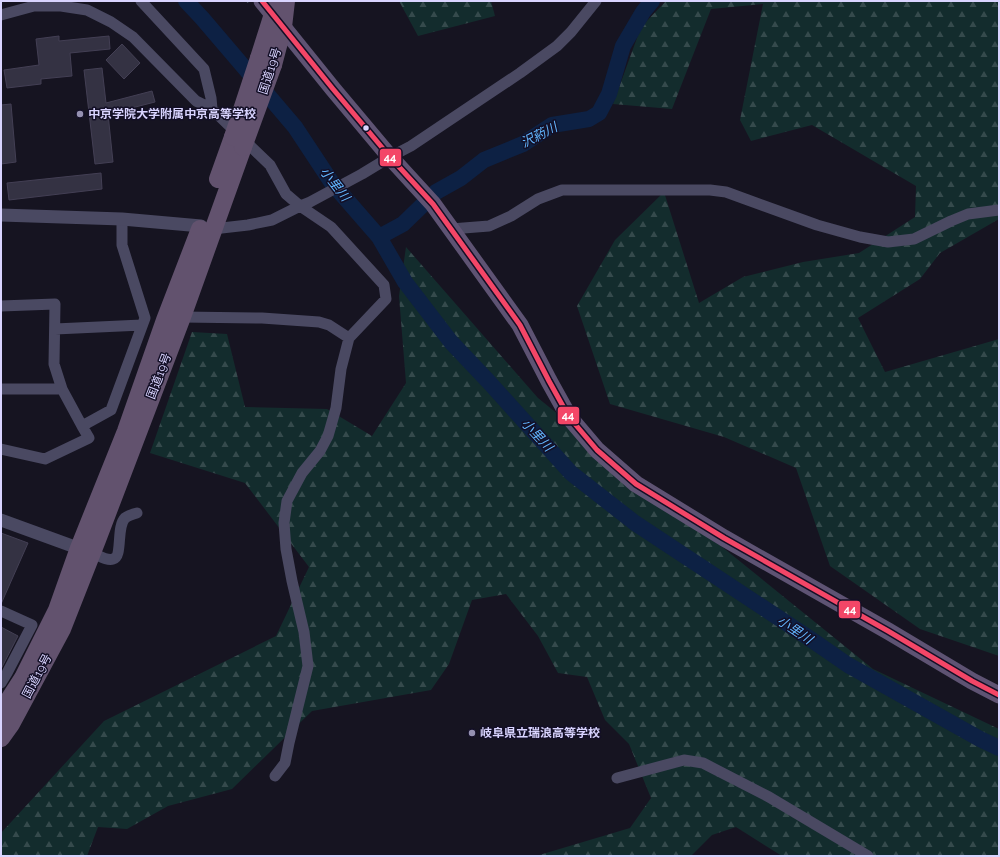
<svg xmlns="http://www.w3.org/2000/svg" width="1000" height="857" font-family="Raleway,'Noto Sans JP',sans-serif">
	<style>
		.forest { fill: url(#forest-firs) }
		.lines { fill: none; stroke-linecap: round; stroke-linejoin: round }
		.river { stroke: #0d2144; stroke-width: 16 }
		.building { fill: #343243; stroke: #433f54 }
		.path { stroke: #44505f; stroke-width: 1.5; stroke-dasharray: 2 3; stroke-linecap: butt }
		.minor { stroke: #4a4962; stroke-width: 11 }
		.tertiary { stroke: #4a4962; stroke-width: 13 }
		.primary { stroke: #5e5373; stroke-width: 17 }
		.trunk { stroke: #62526e; stroke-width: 18 }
		.trunk-bridge { stroke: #62526e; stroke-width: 18 }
		.bus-1-casing { stroke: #130f26; stroke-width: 8 }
		.bus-1 { stroke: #f34667; stroke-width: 5 }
		.poi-dot { fill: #9591b1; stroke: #130f26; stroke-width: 1.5 }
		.bus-dot { fill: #d9d4ff; stroke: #130f26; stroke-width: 1.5 }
		.labels { text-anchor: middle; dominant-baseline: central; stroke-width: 3; stroke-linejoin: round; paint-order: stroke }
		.street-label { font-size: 12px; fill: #d9d4ff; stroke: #130f26 }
		.poi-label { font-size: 12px; font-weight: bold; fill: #d9d4ff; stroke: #130f26; text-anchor: start }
		.water-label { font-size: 13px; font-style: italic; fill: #62b6ff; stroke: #130f26 }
		.line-badge { stroke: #130f26; stroke-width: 1.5 }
		.badge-label { font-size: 11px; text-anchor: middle; font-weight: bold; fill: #fff }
	</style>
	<defs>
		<pattern id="forest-firs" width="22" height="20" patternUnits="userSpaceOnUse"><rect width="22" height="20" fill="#132c2d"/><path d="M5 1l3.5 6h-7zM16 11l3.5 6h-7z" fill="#354a4c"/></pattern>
	</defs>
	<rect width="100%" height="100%" fill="#161421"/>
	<path class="forest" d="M399 1H491L495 16 418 36Z
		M666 1H999V219L940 253 920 279 858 318 885 372 999 339V656L920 629 830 566 796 468 724 437 610 404 577 306 615 240 664 192 699 303 743 277 803 262 859 253 915 217 916 186 812 125 751 141 740 120 763 4 711 9 672 109 613 104 641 27Z
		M406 247 538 398 873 669 999 729V856H782L736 827 712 835 691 856H536L630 828 651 798 629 744 605 720 587 677 558 673 538 636 506 594 472 600 449 664 431 690 312 711 232 789 168 806 127 829 98 827 87 856H1V833L104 721 276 636 309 567 245 483 150 453 192 332 227 334 245 407 327 409 372 436 406 383 399 296Z"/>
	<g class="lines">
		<path class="river" d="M186 1 202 18 295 127 332 183 379 237 405 282 451 342 488 381 571 473 635 523 809 638 848 665 980 739 999 748
			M379 237 403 224 436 192 461 178 484 160 523 144 552 125 589 119 599 113 609 94 623 46 643 12 652 1"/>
	</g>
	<path class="building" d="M59 36V41L109 36 110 49 70 53 72 76 41 79V84L7 88 4 70 39 65 36 39Z
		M122 44 140 63 124 79 106 60Z
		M102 68 106 103 152 91 155 102 108 114 113 162 95 164 84 70Z
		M11 104 16 162 1 164V105Z
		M101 173 102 189 9 200 7 183Z
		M1 533 28 543 1 604Z
		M1 627 18 636 1 669Z"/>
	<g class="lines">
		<path class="path" d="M247 1 248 3 250 2"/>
		<path class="minor" d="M141 1 204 69 211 98 212 109
			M1 15 34 6H61L87 10 111 22 133 37 196 101 212 109 270 165 286 194 300 206 331 227 384 285 386 299 349 338 341 369 336 408 328 436 320 451 302 473 287 501 284 523 286 549 292 581 304 632 308 666 289 743 285 763 275 776
			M210 228 213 229 248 225 272 220 300 206 310 202 362 174 390 157 411 146 520 73 557 46 571 32 596 1
			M451 229 489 226 511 216 538 199 562 190H710L726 192 817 225 860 237 888 242 914 239 951 221 968 214 999 210
			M1 306 55 304 54 364 62 389 82 426
			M182 317 262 318 319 322 329 325 349 338
			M55 329 142 325
			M1 389H62
			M1 449 45 459 89 438 82 426 111 410 145 318 122 245V219
			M92 553C98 555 107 561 113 559 123 557 116 527 125 518 129 515 133 514 137 513
			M1 611 32 625 7 673 1 683
			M617 778 684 760 703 763 769 797 868 856"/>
		<path class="tertiary" d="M1 215 122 219 201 226
			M1 520 86 551"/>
		<path class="primary" d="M262 1 333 89 390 157 433 204 520 325 549 381 569 417 597 450 636 484 724 538 888 631 972 681 999 695"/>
		<path class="trunk" d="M259 58 273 14 275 1
			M273 65 283 27 286 1
			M218 179 233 137
			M1 712 23 678 57 610 79 548 126 431 165 320 200 229
			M1 738 11 724 62 629 97 540 182 317 243 147"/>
		<path class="trunk-bridge" d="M233 137 259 58
			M243 147 273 65"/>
		<g class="bus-1-casing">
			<path id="bus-1" d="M262 1 333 89 390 157 433 204 520 325 549 381 569 417 597 450 636 484 724 538 888 631 972 681 999 695"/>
		</g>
		<use href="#bus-1" class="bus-1"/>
	</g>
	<g class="poi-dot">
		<circle cx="80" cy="114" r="4"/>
		<circle cx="472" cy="733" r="4"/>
	</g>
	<circle class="bus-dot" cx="366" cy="128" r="3.5"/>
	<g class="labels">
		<g class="street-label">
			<text transform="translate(270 71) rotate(-72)">国道19号</text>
			<text transform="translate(159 376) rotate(-69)">国道19号</text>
			<text transform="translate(37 676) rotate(-62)">国道19号</text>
		</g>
		<g class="poi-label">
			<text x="88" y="114">中京学院大学附属中京高等学校</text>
			<text x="480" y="733">岐阜県立瑞浪高等学校</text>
		</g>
		<g class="water-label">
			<text transform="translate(539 135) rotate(-27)">沢葯川</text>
			<text transform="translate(335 184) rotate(52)">小里川</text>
			<text transform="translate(537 435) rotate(47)">小里川</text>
			<text transform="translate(795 630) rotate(34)">小里川</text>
		</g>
	</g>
	<g class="line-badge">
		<rect x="379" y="148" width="23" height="19" rx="4" fill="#f34667"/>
		<rect x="557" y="406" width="23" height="19" rx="4" fill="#f34667"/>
		<rect x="838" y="600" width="23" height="19" rx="4" fill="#f34667"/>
	</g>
	<g class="badge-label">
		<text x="390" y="161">44</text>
		<text x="568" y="419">44</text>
		<text x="850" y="613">44</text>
	</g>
	<rect width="1000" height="857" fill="none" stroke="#d9d4ff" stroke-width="4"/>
</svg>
